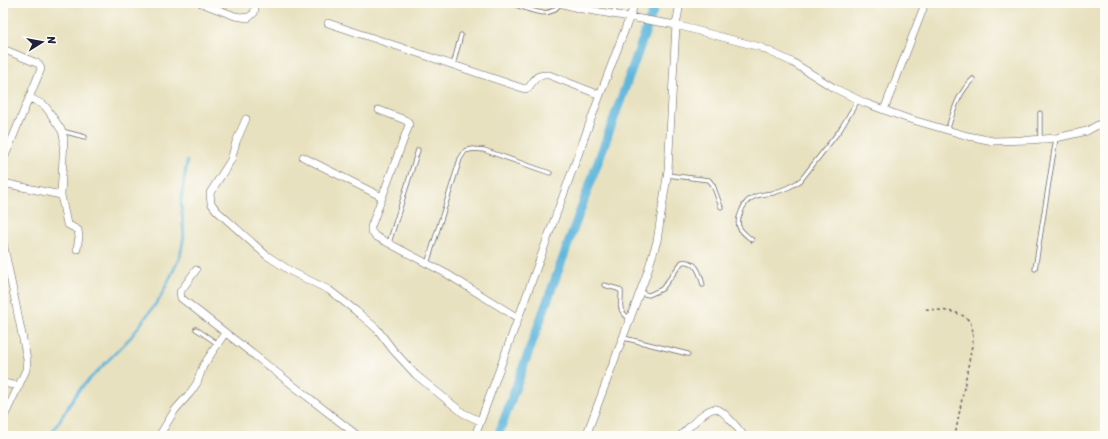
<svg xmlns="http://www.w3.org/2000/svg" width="1108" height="439" font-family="Sriracha,sans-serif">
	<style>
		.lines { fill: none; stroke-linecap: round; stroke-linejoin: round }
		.stream { stroke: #5eb6db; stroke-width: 2.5 }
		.canal { stroke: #5eb6db; stroke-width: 9 }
		.lane-casing { stroke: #676569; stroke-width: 5 }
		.street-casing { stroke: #676569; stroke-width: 8 }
		.path { stroke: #676569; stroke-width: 1.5; stroke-dasharray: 3 3; stroke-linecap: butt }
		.lane { stroke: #fff; stroke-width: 3.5 }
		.street { stroke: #fff; stroke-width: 7 }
	</style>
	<rect width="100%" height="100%" fill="#fdfcf7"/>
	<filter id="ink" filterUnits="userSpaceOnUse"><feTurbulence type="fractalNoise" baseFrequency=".025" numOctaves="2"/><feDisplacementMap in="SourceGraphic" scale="8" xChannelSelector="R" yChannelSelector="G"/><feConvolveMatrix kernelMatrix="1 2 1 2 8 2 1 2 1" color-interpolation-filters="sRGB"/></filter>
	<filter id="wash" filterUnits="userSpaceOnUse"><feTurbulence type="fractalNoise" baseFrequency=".012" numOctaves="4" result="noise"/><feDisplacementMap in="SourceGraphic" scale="16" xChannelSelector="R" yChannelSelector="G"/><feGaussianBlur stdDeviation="0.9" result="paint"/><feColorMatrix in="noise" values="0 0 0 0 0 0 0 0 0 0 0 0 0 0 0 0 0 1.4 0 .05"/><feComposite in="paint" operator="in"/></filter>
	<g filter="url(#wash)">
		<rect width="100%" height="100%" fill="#e8e1bf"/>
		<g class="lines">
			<path class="stream" d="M50 436 78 391 131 337 160 298 180 257 184 236 181 202 187 161"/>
			<path class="canal" d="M498 436 656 3"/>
		</g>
	</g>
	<g filter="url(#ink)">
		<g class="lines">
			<g class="lane-casing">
				<path id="lane" d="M510 3C527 8 550 22 560 3
					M612 14 619 3
					M453 65 461 35
					M1040 113V139
					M62 131 85 137
					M947 131C954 110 957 95 973 79
					M667 175 709 180 713 185 721 207
					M752 240C741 231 734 227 741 212 743 206 746 201 752 198 758 194 766 194 773 193 783 190 792 187 801 180L840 130 858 100
					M389 243 418 150
					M427 264 460 159 465 151 473 149 484 150 550 173
					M1035 269 1056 138
					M604 285 618 289 621 291C622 305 616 309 630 319
					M640 293 649 295 662 289 682 262C697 260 700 274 703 285
					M196 329 218 344
					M624 338 688 354"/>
			</g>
			<g class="street-casing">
				<path id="street" d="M201 3 235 16 248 18 254 13 256 3
					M559 3 577 8 676 25 760 47 792 62 834 88 865 103 906 118 968 136 993 141 1030 140 1056 138 1087 131 1105 121
					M328 23 525 89 528 88C536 79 535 74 549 75L600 95
					M3 49 39 64 41 69 3 161
					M30 98 44 105 48 110 62 131 64 139 61 195 67 224 78 230 79 237 77 249
					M379 110 405 120 408 122 409 125 371 227V231L375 236 447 274 518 318
					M884 110 923 9
					M246 119 236 142 231 160 210 193 211 203 217 211 266 255 292 272 329 290 356 311 377 329 393 350 416 375 463 413 480 421
					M303 157 382 197
					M3 183 61 195
					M3 242 27 359 26 370 3 419
					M196 270 180 292 181 298 358 436
					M3 383 19 386
					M159 436 175 410 190 393 197 383 203 366 225 333
					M475 436 600 95 635 3
					M586 436 646 276 657 241 668 170 676 25 680 3
					M680 436C688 429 707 406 717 409 726 412 738 429 744 436"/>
			</g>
			<path class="path" d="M926 309C941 311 967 309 972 327 973 331 973 336 973 340L955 436"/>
			<use href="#lane" class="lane"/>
			<use href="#street" class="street"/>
		</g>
	</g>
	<rect width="1108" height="439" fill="none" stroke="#fdfcf7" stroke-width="16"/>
	<g transform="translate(42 42) rotate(79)" stroke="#fdfcf7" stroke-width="3" paint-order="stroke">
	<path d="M0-3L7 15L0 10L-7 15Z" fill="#22223b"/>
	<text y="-6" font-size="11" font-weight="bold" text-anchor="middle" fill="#22223b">N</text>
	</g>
</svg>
